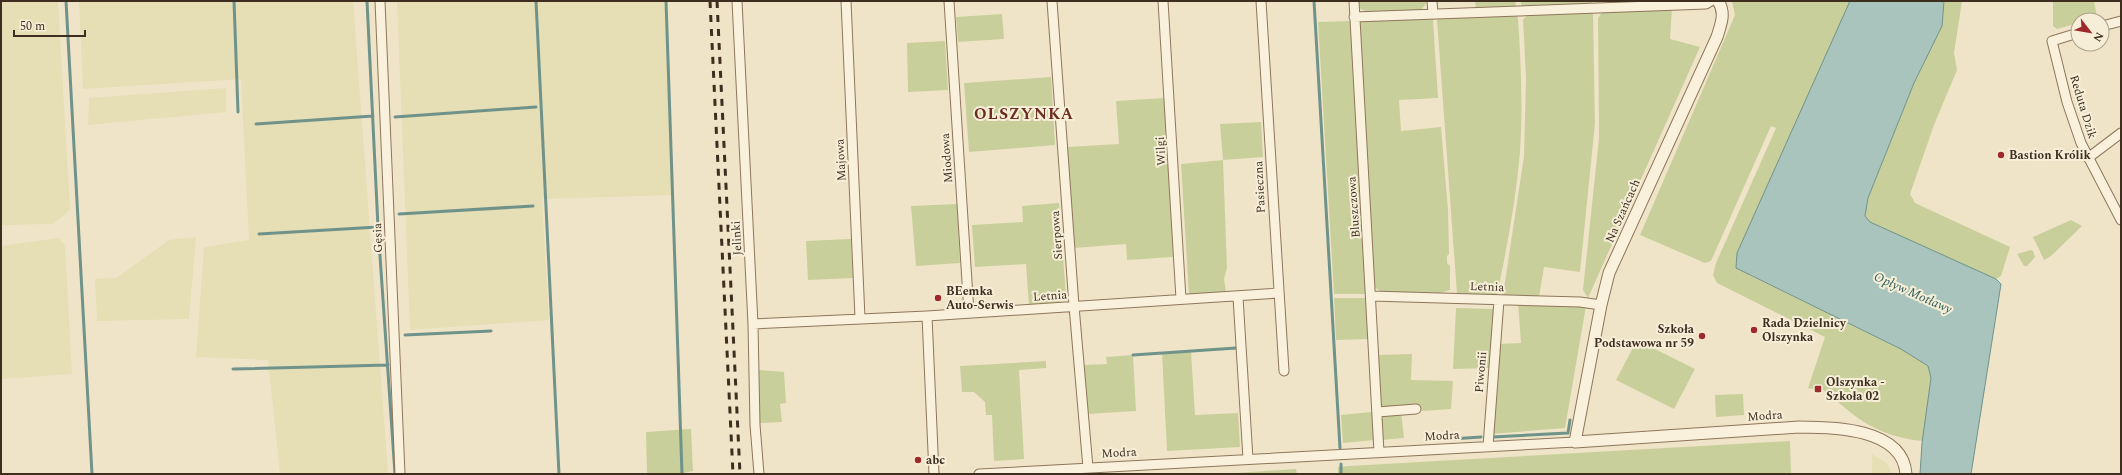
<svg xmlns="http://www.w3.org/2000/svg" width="2122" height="475" font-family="Spectral,serif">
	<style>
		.farmland { fill: #e6deb5 }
		.green { fill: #c9cf9b }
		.water { fill: #a9c4bc; stroke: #6f938a }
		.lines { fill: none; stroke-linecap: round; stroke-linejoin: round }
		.stream { stroke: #6f938a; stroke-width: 3 }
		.minor-casing { stroke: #8d765c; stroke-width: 11 }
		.tertiary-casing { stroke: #8d765c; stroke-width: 13 }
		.minor { stroke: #faf1dc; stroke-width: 9 }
		.tertiary { stroke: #faf1dc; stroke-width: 11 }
		.rail { stroke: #3d2e20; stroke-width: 3; stroke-dasharray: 7 7; stroke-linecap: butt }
		.poi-dot { fill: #9e2a2b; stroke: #f7eed8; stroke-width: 1.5 }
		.labels { text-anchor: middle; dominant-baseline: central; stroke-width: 4; stroke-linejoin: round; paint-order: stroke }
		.street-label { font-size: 12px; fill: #3d2e20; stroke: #f7eed8 }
		.poi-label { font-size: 12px; font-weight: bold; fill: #3d2e20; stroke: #f7eed8; text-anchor: start }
		.water-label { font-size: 13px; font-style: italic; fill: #2f5d5a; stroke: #f7eed8 }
		.district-label { font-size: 16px; font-weight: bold; letter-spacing: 1px; fill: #6b2e1e; stroke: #f7eed8 }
	</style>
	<rect width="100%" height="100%" fill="#f0e4c8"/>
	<path class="farmland" d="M1 1H58L70 210 53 224 1 225Z
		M79 1H353L388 474H280L268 360 196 357 204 247 249 240 241 79 83 89Z
		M397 1H666L672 195 542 199 549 320 410 330Z
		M226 88V112L88 125 89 98Z
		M196 237 189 319 97 321 95 279 116 278 169 240Z
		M59 238 65 246 72 374 1 379V246Z
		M1872 454 1887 463 1892 474H1872Z"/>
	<path class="green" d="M1359 1H1426V4L1419 12 1369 13 1359 8Z
		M1475 1H1515L1516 5 1514 8 1476 9Z
		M1520 1H1592V5L1523 8Z
		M1732 1H1850L1749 275 1901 349 1928 366 1931 378 1923 441C1897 439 1870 429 1850 412 1837 402 1828 391 1815 386L1813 389 1808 388 1825 337 1717 283 1713 275 1716 263 1776 128 1771 126 1711 261 1705 263 1640 235 1735 15Z
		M1944 1H1962L1954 53 1957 70 1934 125 1910 194 1915 203 2010 247 2001 276 1996 279 1894 234 1870 222 1865 217 1868 198 1914 83 1942 26Z
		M2053 1H2094L2097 17 2078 20V23L2057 29 2053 26Z
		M1672 9 1670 39 1700 47 1588 298 1583 290 1599 138 1598 18 1603 11Z
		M1593 12 1595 123 1580 272 1544 267 1539 297 1503 295 1524 156 1526 78 1523 20 1528 14Z
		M1002 14 1004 39 958 42 956 17Z
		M1516 14 1518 18C1521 63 1523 107 1520 152 1516 200 1507 248 1497 295L1457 294 1437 20 1441 16Z
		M1429 17 1433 19 1438 98 1399 100 1401 131 1441 127 1448 210 1449 254 1447 256V263L1450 266V290L1441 293 1382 292 1374 287 1360 21Z
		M1352 21 1368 294H1334L1318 22Z
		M945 41 948 90 908 92 907 43Z
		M1051 77 1055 145 969 152 964 83Z
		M1165 98 1167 131 1165 133 1167 165H1170L1173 257 1127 260 1126 244 1074 248 1067 147 1119 144 1116 101Z
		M1261 122 1263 157 1223 160 1227 268 1224 279 1226 293 1189 295 1181 164 1223 160 1220 124Z
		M1059 203 1066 296 1059 302 1029 306 1026 264 975 267 972 225 1023 222 1022 206Z
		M957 204 960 263 916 266 911 206Z
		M2071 220 2082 226 2051 256 2044 260 2033 237Z
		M851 239 853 278 808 280 806 241Z
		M2031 250 2033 251 2035 257 2027 266H2024L2017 254Z
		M1334 298H1368L1370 339 1336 340Z
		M1518 303 1586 306 1565 428 1491 434 1498 344 1521 343Z
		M1456 308 1494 309 1490 368 1453 369Z
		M1637 340 1695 369 1674 409 1616 380Z
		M1191 351 1195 415 1238 413 1240 447 1167 451 1162 353Z
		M1412 354 1411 380 1453 381 1451 409 1422 411 1421 407 1379 410 1377 355Z
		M1133 355 1136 411 1087 414 1084 365 1107 364 1106 357Z
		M1046 361V368L1019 370 1024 459 994 461 992 415H986L985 402 974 392H962L960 366Z
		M759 370 784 372 786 403 780 404 782 422 760 423Z
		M1743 394 1744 415 1716 417 1715 395Z
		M1372 412 1375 440 1343 443 1341 415Z
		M1401 412 1404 438 1381 440 1380 420 1383 414Z
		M691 429 693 471 679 474H647L646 432Z
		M1790 441 1791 474H1338V467L1349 466Z
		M1296 469 1297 474H1222Z"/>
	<path class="water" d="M1850 1H1944L1942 26 1914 83 1868 198 1865 216 1870 222 1996 279 2001 284 1971 474H1920L1922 443 1931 378 1928 366 1901 349 1736 268 1737 253Z"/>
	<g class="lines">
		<path class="stream" d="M66 1 92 474
			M234 1 238 112
			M367 1 378 227 395 474
			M536 1 559 474
			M666 1 682 474
			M1314 1 1340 448
			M395 117 536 107
			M256 124 373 116
			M399 214 533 206
			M259 234 378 227
			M405 335 491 331
			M1133 355 1236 348
			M233 369 388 365
			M1493 437 1568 433 1570 420
			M1451 439 1481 437
			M1341 464V474"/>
		<g class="minor-casing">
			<path id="minor" d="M380 1 400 474
				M737 1 753 324 755 425 759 474
				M846 1 860 318
				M949 1 969 313
				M1052 1 1074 306 1088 468
				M1163 1 1181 299
				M1261 1 1284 371
				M1354 1 1379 452
				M1432 1 1433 13
				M1354 17 1706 4 1711 1
				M2102 26 2121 21
				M2078 33 2052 41 2067 102 2081 143 2121 220
				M2088 158 2121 133
				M1371 296 1580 302 1601 305
				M1238 297 1248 459
				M927 316 934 474
				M753 324 927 316 1278 293
				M1377 412 1416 409
				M1488 446 1499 300
				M979 474 1575 442"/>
		</g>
		<g class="tertiary-casing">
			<path id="tertiary" d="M1718 1C1726 13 1721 24 1717 37L1609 273 1601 305 1575 442 1799 427C1833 427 1903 428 1906 474"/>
		</g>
		<use href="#minor" class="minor"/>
		<use href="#tertiary" class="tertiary"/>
		<path class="rail" d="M710 1 733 474
			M717 1 740 474"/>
	</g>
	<g class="poi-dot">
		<circle cx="2001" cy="155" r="4"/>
		<circle cx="938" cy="298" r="4"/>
		<circle cx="1754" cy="330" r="4"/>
		<circle cx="1702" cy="336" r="4"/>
		<rect x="1814" y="385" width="8" height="8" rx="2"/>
		<circle cx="918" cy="460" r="4"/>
	</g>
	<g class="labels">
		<g class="street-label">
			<text transform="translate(2083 107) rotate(73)">Reduta Dzik</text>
			<text transform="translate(1161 151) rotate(-93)">Wilgi</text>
			<text transform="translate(947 158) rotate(-94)">Miodowa</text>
			<text transform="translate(841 160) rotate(-93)">Majowa</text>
			<text transform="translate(1260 187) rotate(-93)">Pasieczna</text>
			<text transform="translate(1354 207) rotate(-94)">Bluszczowa</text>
			<text transform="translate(1623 211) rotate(-66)">Na Szańcach</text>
			<text transform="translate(1057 235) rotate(-94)">Sierpowa</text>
			<text transform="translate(378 238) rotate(-92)">Gęsia</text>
			<text transform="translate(737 238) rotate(-93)">Jelinki</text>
			<text transform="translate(1487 287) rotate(2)">Letnia</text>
			<text transform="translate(1050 296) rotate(-4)">Letnia</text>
			<text transform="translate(1481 372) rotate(-85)">Piwonii</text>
			<text transform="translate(1765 416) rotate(-4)">Modra</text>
			<text transform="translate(1442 436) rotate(-3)">Modra</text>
			<text transform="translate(1119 453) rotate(-3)">Modra</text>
		</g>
		<g class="poi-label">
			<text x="2009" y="155">Bastion Królik</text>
			<text x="946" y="291">BEemka<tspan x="946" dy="14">Auto-Serwis</tspan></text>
			<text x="1762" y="323">Rada Dzielnicy<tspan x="1762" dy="14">Olszynka</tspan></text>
			<text x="1694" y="329" text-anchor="end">Szkoła<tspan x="1694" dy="14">Podstawowa nr 59</tspan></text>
			<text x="1826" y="382">Olszynka -<tspan x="1826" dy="14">Szkoła 02</tspan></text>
			<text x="926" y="460">abc</text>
		</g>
		<g class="water-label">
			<text transform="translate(1913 293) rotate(24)">Opływ Motławy</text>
		</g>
		<g class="district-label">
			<text x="1024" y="114">OLSZYNKA</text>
		</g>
	</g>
	<rect width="2122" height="475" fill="none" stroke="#3d2e20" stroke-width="4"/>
	<g transform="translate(2090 32) rotate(121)"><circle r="19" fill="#f7eed8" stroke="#ada18e"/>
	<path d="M0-3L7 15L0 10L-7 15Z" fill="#9e2a2b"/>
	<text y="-6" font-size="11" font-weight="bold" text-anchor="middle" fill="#3d2e20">N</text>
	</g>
	<path d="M14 30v6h71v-6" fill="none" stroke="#3d2e20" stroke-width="2"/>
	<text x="20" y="30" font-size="12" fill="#3d2e20" stroke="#f7eed8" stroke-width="3" paint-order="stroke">50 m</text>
</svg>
